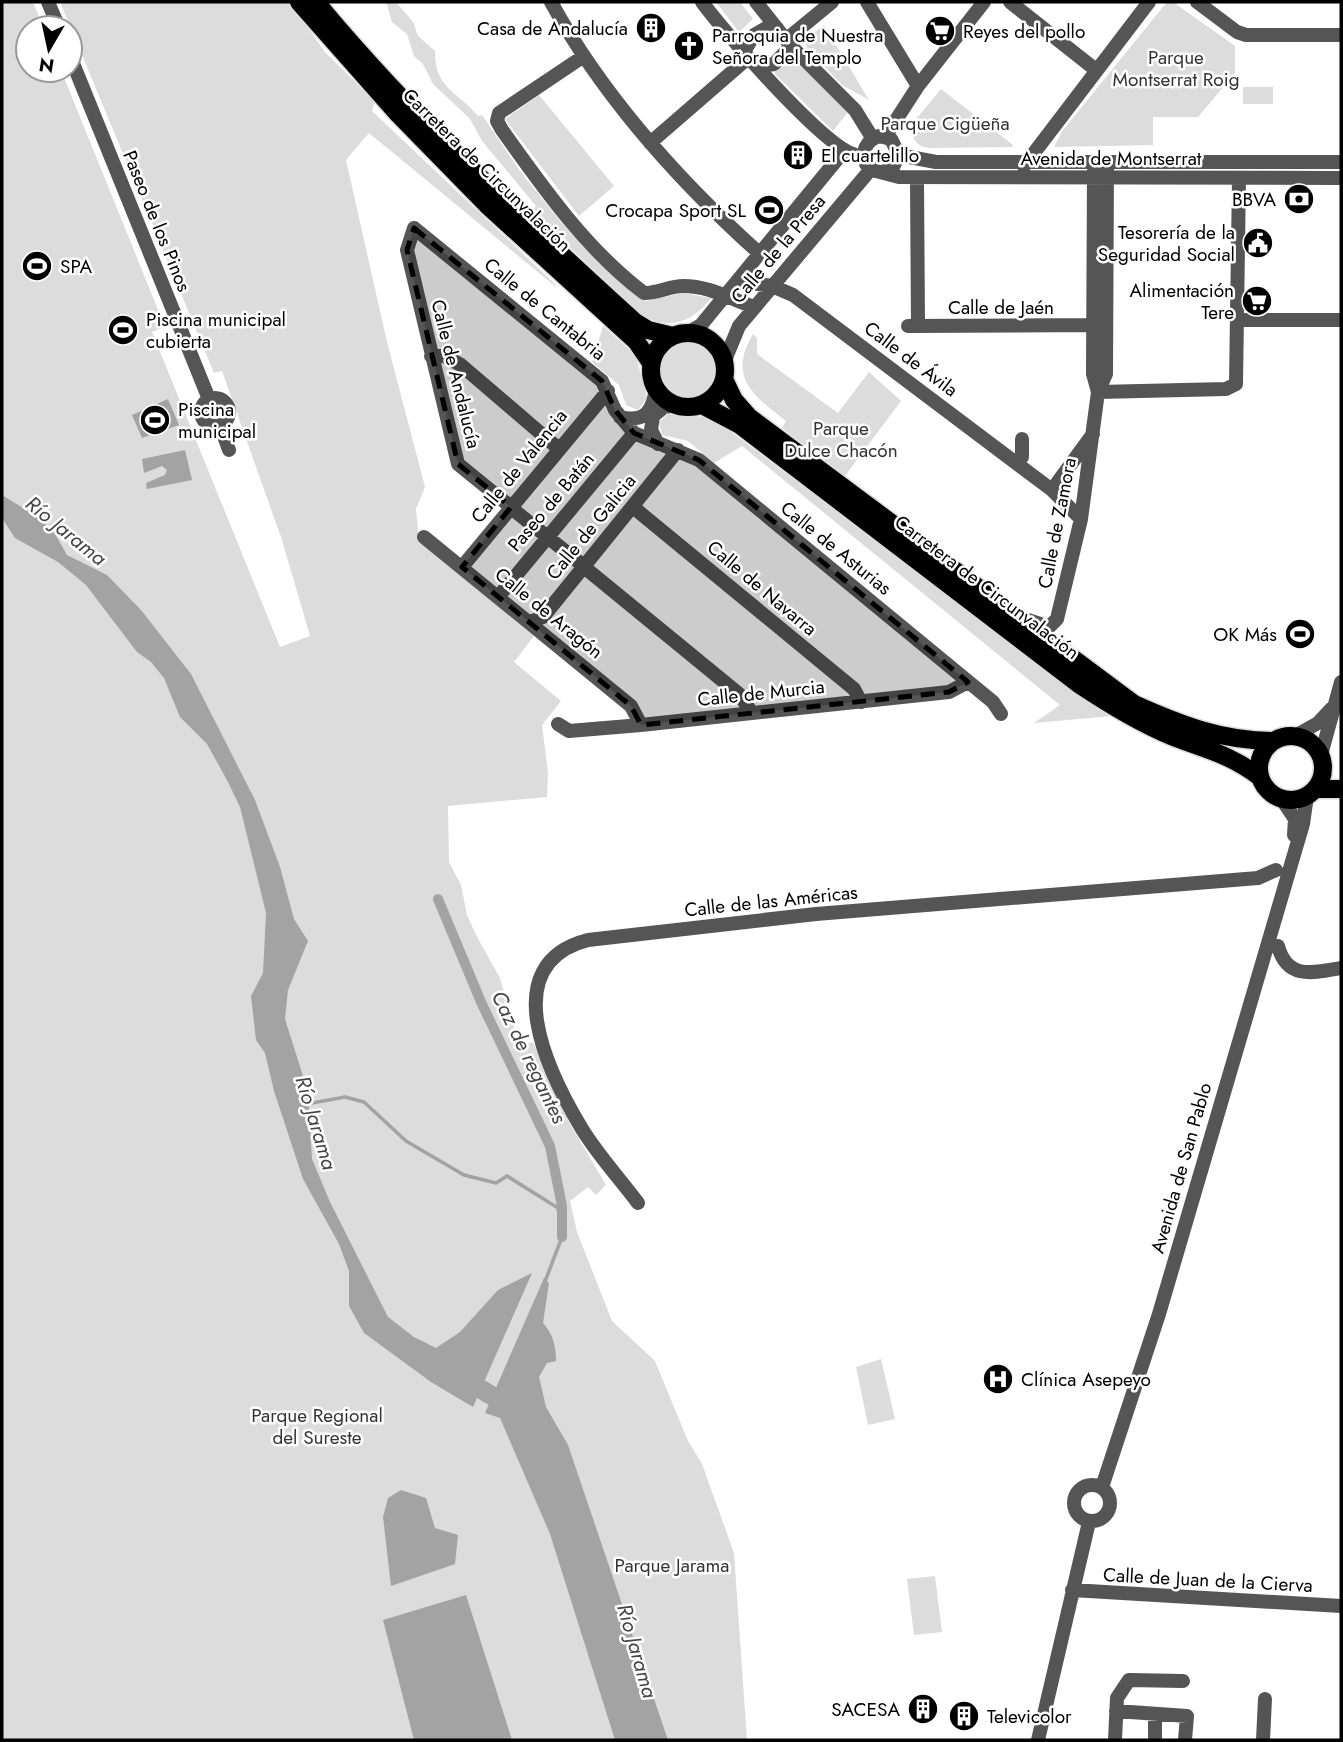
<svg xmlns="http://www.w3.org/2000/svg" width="1343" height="1742" font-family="Jost,sans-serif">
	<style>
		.green { fill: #dcdcdc }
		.water { fill: #a3a3a3 }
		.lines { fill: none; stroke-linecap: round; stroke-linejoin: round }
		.stream { stroke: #a3a3a3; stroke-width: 3.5 }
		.canal { stroke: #a3a3a3; stroke-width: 10 }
		.river { stroke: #a3a3a3; stroke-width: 19 }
		.major-casing { stroke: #dbdbdb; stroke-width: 21 }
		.minor { stroke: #555; stroke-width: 14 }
		.major { stroke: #000; stroke-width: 18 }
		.marked { fill: #000; fill-opacity: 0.2; stroke: #000; stroke-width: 5; stroke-dasharray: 14 9; stroke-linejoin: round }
		.labels { text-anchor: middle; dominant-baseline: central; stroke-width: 5; stroke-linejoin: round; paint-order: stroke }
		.poi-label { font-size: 19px; fill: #000; stroke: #fff; text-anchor: start }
		.park-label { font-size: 19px; fill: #333; stroke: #fff }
		.street-label { font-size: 19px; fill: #000; stroke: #fff }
		.water-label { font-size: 21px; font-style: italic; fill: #444; stroke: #fff }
	</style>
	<rect width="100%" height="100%" fill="#fff"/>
	<path class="green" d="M2 2H33L44 28H28V70H61L165 327 152 332 280 647 310 636 282 540 222 371 214 373 60 2H290L325 52 375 102 372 111 555 284 556 287 369 133 346 160 387 342 425 487 416 509 419 540 534 636 514 662 561 701 542 725 548 773 547 797 448 806 449 862 461 885 467 915 477 937 500 978 519 1045 533 1042 570 1124 606 1185 596 1195 588 1187 570 1201 577 1232 612 1321 655 1361 688 1441 702 1464 734 1553 747 1740H2Z
		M386 2H396L413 22 418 36 435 51C435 89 456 90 478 116L482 115 520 171 560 221 623 284 646 301 683 293 711 298C693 322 670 331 642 315L532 212 536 206 482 141 470 119 433 84 423 64 414 56 407 34 392 22Z
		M716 2H740L753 19 739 32Z
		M1167 2H1173L1235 46V73L1198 117H1153V145L1054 147 1063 130Z
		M824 25 869 100 842 85 807 48 805 40Z
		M791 56 848 112 833 131 775 74V70Z
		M1243 87H1273V104H1243Z
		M941 89 1013 145 1012 147 929 148C916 147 910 136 912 124Z
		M539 95 614 186 579 216 505 119Z
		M603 326 636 356 647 398 638 410 626 405 619 385 592 362Z
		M753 334 757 338V354L838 413 869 372 901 401 845 476 782 428 786 421C754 396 727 378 753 334Z
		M659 369a29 29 0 1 1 58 0a29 29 0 1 1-58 0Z
		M668 414 705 417 718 422 1074 691 1112 716 1034 723 1060 705 742 446 714 463 688 441 662 435 659 422Z
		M881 1359 895 1419 868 1425 856 1367Z
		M935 1576 942 1632 914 1635 907 1579Z"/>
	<path class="water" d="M168 399 179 425 142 438 132 415Z
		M185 450 192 480 147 489 146 483 165 475 167 470 162 466 144 473 142 459Z
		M2 495 36 516 54 532 67 555 107 575 141 610 191 674 255 800 280 867 294 919 308 941 288 990 285 1019 308 1092 312 1159 330 1202 388 1317 414 1337 436 1348 460 1332 498 1290 532 1273 473 1407 431 1382 364 1333 349 1306V1271L339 1244 303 1179 274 1091 265 1053 256 1040 251 996 263 973 266 913 240 807 227 780 207 744 180 717 164 678 151 662 137 652 86 585 58 562 15 538 2 518Z
		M544 1278 549 1283 543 1323C553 1334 556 1346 556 1361L547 1363 539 1377 546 1407 568 1445 668 1740H615L550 1534 500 1418 485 1413Z
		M401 1490 426 1498 435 1528 458 1535 455 1564 391 1586 383 1517 388 1498Z
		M466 1595 512 1740H414L383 1620Z"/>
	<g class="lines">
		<path class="stream" d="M305 1101 312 1103 345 1097 364 1102 406 1141 464 1175 496 1183 507 1176 558 1208 562 1237 544 1284"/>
		<path class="canal" d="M438 899 481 1002 550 1146 562 1206V1237"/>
		<path class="river" d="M459 1376 514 1409"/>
		<g class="major-casing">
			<path id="major" d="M299 2 398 114 487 205 636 341 651 363
				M316 2C412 118 524 221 635 322L648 330 673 336
				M651 370a37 37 0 1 1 74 0a37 37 0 1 1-74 0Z
				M725 381 734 400 749 417 1134 704C1181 725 1222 741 1274 741
				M702 405 740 425 1080 685C1110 705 1138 722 1171 736 1206 750 1228 753 1260 777
				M1259 768a32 32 0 1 1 64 0a32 32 0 1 1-64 0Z
				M1315 789H1341"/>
		</g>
		<path class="minor" d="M48 2 59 28
			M551 2C604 98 678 180 759 253
			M702 2C724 32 822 144 853 154
			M756 2 791 46 855 110 873 139
			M867 2 918 86
			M1010 2 1096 70
			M1197 2 1237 32 1246 35H1341
			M787 39 832 2
			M744 52 754 35 770 26 777 28
			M70 56 209 399
			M584 56 499 113 497 121 502 130C543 188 587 250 644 293 658 293 670 286 683 286 710 286 730 299 754 307
			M757 67 774 64 791 46
			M885 137 918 86 984 2
			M650 143 748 58
			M899 155 936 162H1341
			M1024 166 1149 2
			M1094 171 1093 374 1098 392
			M882 172 892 169 899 155 891 139 879 136C866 141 861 151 866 164L876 171 899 177 1341 178
			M917 178 918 326
			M737 281 772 286 793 295 1052 490 1081 519
			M1239 320H1341
			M908 326 1093 325
			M689 332 701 325 844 151
			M431 356H444L461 365 559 449
			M725 360 739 326 871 169
			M1098 392 1226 389 1236 384 1239 178
			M201 412a14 14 0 1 1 28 0a14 14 0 1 1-28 0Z
			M620 417C645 423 653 411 656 388
			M220 425 229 450
			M1022 439V457
			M658 444 651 430 653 416 664 407 675 405
			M1052 490 1093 434
			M511 507 458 464 407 250 414 228 602 381 615 410 634 433 699 460 993 702 1001 714
			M633 507 854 689 861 702
			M515 511 580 563
			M424 537 631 706 641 725
			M462 567 608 391
			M584 567 739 694 752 713
			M499 596 634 433
			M1025 619 1049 627 1057 619 1081 519 1098 392 1106 374 1107 163
			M530 622 543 617 678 450
			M558 724 569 731 641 725 949 692 968 682
			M1295 736 1318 723 1332 708
			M1321 755 1341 682
			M1281 798 1295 819 1294 835
			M1278 946C1287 980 1313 973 1341 968
			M638 1203C620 1179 598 1155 582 1129 549 1074 494 964 588 940L816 914 1258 878 1276 870
			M1074 1503a18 18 0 1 1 36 0a18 18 0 1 1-36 0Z
			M1102 1487 1159 1314 1303 824 1307 796
			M1072 1590 1341 1606
			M1116 1711 1187 1716 1185 1740
			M1038 1740 1089 1522
			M1115 1740 1117 1698 1129 1680 1183 1681
			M1155 1740V1714
			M1263 1740 1265 1699"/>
		<use href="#major" class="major"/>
	</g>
	<path class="marked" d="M414 228 602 381 615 410 634 433 699 460 968 682 949 692 641 725 631 706 462 567 511 507 458 464 407 250Z"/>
	<defs>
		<g id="building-disc" transform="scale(1.575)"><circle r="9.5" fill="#000" stroke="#fff"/><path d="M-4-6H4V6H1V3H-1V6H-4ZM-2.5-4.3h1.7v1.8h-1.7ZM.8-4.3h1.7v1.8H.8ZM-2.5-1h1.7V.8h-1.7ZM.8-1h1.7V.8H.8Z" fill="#fff"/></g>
		<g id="supermarket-disc" transform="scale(1.575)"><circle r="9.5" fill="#000" stroke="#fff"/><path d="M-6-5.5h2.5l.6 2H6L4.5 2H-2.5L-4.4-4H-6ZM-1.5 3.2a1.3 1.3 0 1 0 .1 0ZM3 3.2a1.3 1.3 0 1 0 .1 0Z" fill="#fff"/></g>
		<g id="church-disc" transform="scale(1.575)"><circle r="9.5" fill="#000" stroke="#fff"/><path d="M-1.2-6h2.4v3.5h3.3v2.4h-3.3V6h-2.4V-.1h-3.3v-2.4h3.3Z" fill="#fff"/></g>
		<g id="bank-disc" transform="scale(1.575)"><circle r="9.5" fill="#000" stroke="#fff"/><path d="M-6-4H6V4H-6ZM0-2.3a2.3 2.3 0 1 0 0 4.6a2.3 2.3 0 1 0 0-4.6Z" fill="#fff"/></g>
		<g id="stadium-disc" transform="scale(1.575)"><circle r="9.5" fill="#000" stroke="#fff"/><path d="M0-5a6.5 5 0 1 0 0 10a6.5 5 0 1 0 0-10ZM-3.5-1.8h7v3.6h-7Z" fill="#fff"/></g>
		<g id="civic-disc" transform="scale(1.575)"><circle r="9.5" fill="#000" stroke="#fff"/><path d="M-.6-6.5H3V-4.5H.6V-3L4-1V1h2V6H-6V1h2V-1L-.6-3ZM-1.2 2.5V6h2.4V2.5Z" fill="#fff"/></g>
		<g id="hospital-disc" transform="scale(1.575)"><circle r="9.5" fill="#000" stroke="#fff"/><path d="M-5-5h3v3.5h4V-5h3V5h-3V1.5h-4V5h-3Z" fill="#fff"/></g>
	</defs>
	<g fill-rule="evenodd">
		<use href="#building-disc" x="651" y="28"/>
		<use href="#supermarket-disc" x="940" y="31"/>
		<use href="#church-disc" x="689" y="46"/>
		<use href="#building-disc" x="798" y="155"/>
		<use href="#bank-disc" x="1299" y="199"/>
		<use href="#stadium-disc" x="769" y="210"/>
		<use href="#civic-disc" x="1258" y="243"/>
		<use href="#stadium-disc" x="37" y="266"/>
		<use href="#supermarket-disc" x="1257" y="301"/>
		<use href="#stadium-disc" x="123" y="330"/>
		<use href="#stadium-disc" x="155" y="420"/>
		<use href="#stadium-disc" x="1300" y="634"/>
		<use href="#hospital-disc" x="998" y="1379"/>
		<use href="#building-disc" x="923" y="1709"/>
		<use href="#building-disc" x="964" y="1716"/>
	</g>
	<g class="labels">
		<g class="poi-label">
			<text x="628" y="28" text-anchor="end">Casa de Andalucía</text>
			<text x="963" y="31">Reyes del pollo</text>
			<text x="712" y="35">Parroquia de Nuestra<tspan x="712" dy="22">Señora del Templo</tspan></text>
			<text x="821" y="155">El cuartelillo</text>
			<text x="1276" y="199" text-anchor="end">BBVA</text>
			<text x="746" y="210" text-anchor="end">Crocapa Sport SL</text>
			<text x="1235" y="232" text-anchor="end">Tesorería de la<tspan x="1235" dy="22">Seguridad Social</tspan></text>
			<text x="60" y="266">SPA</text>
			<text x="1234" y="290" text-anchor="end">Alimentación<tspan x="1234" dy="22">Tere</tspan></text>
			<text x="146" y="319">Piscina municipal<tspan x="146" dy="22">cubierta</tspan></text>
			<text x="178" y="409">Piscina<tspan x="178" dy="22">municipal</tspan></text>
			<text x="1277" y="634" text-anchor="end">OK Más</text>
			<text x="1021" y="1379">Clínica Asepeyo</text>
			<text x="900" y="1709" text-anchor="end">SACESA</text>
			<text x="987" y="1716">Televicolor</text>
		</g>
		<g class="park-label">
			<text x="1176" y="57">Parque<tspan x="1176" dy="22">Montserrat Roig</tspan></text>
			<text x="945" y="123">Parque Cigüeña</text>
			<text x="841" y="428">Parque<tspan x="841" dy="22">Dulce Chacón</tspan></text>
			<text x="317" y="1415">Parque Regional<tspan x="317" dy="22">del Sureste</tspan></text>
			<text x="672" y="1565">Parque Jarama</text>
		</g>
		<g class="street-label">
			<text x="1111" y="158">Avenida de Montserrat</text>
			<text transform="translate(487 170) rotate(44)">Carretera de Circunvalación</text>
			<text transform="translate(157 221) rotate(68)">Paseo de los Pinos</text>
			<text transform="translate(778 249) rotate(-50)">Calle de la Presa</text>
			<text x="1001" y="307">Calle de Jaén</text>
			<text transform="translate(545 309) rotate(39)">Calle de Cantabria</text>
			<text transform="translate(911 359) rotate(37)">Calle de Ávila</text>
			<text transform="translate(456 374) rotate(76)">Calle de Andalucía</text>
			<text transform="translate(519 466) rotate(-51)">Calle de Valencia</text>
			<text transform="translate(551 502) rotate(-50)">Paseo de Batán</text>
			<text transform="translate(1057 523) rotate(-79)">Calle de Zamora</text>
			<text transform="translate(591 527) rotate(-51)">Calle de Galicia</text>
			<text transform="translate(836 548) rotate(39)">Calle de Asturias</text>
			<text transform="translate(987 587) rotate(37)">Carretera de Circunvalación</text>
			<text transform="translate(762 588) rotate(40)">Calle de Navarra</text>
			<text transform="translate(549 613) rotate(39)">Calle de Aragón</text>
			<text transform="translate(761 693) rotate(-6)">Calle de Murcia</text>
			<text transform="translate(771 901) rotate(-6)">Calle de las Américas</text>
			<text transform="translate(1181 1168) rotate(-74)">Avenida de San Pablo</text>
			<text transform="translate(1208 1580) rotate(3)">Calle de Juan de la Cierva</text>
		</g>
		<g class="water-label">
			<text transform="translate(66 531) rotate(39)">Río Jarama</text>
			<text transform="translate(529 1057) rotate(64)">Caz de regantes</text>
			<text transform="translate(316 1123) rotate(73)">Río Jarama</text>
			<text transform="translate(637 1651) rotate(74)">Río Jarama</text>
		</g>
	</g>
	<rect width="1343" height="1742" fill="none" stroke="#000000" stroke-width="7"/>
	<g transform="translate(49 49) rotate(189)"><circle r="33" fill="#ffffff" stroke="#999999" stroke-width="2"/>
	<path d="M0-5L12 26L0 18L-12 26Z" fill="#000000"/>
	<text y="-10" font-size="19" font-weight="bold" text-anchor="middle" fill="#000000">N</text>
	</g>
</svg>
